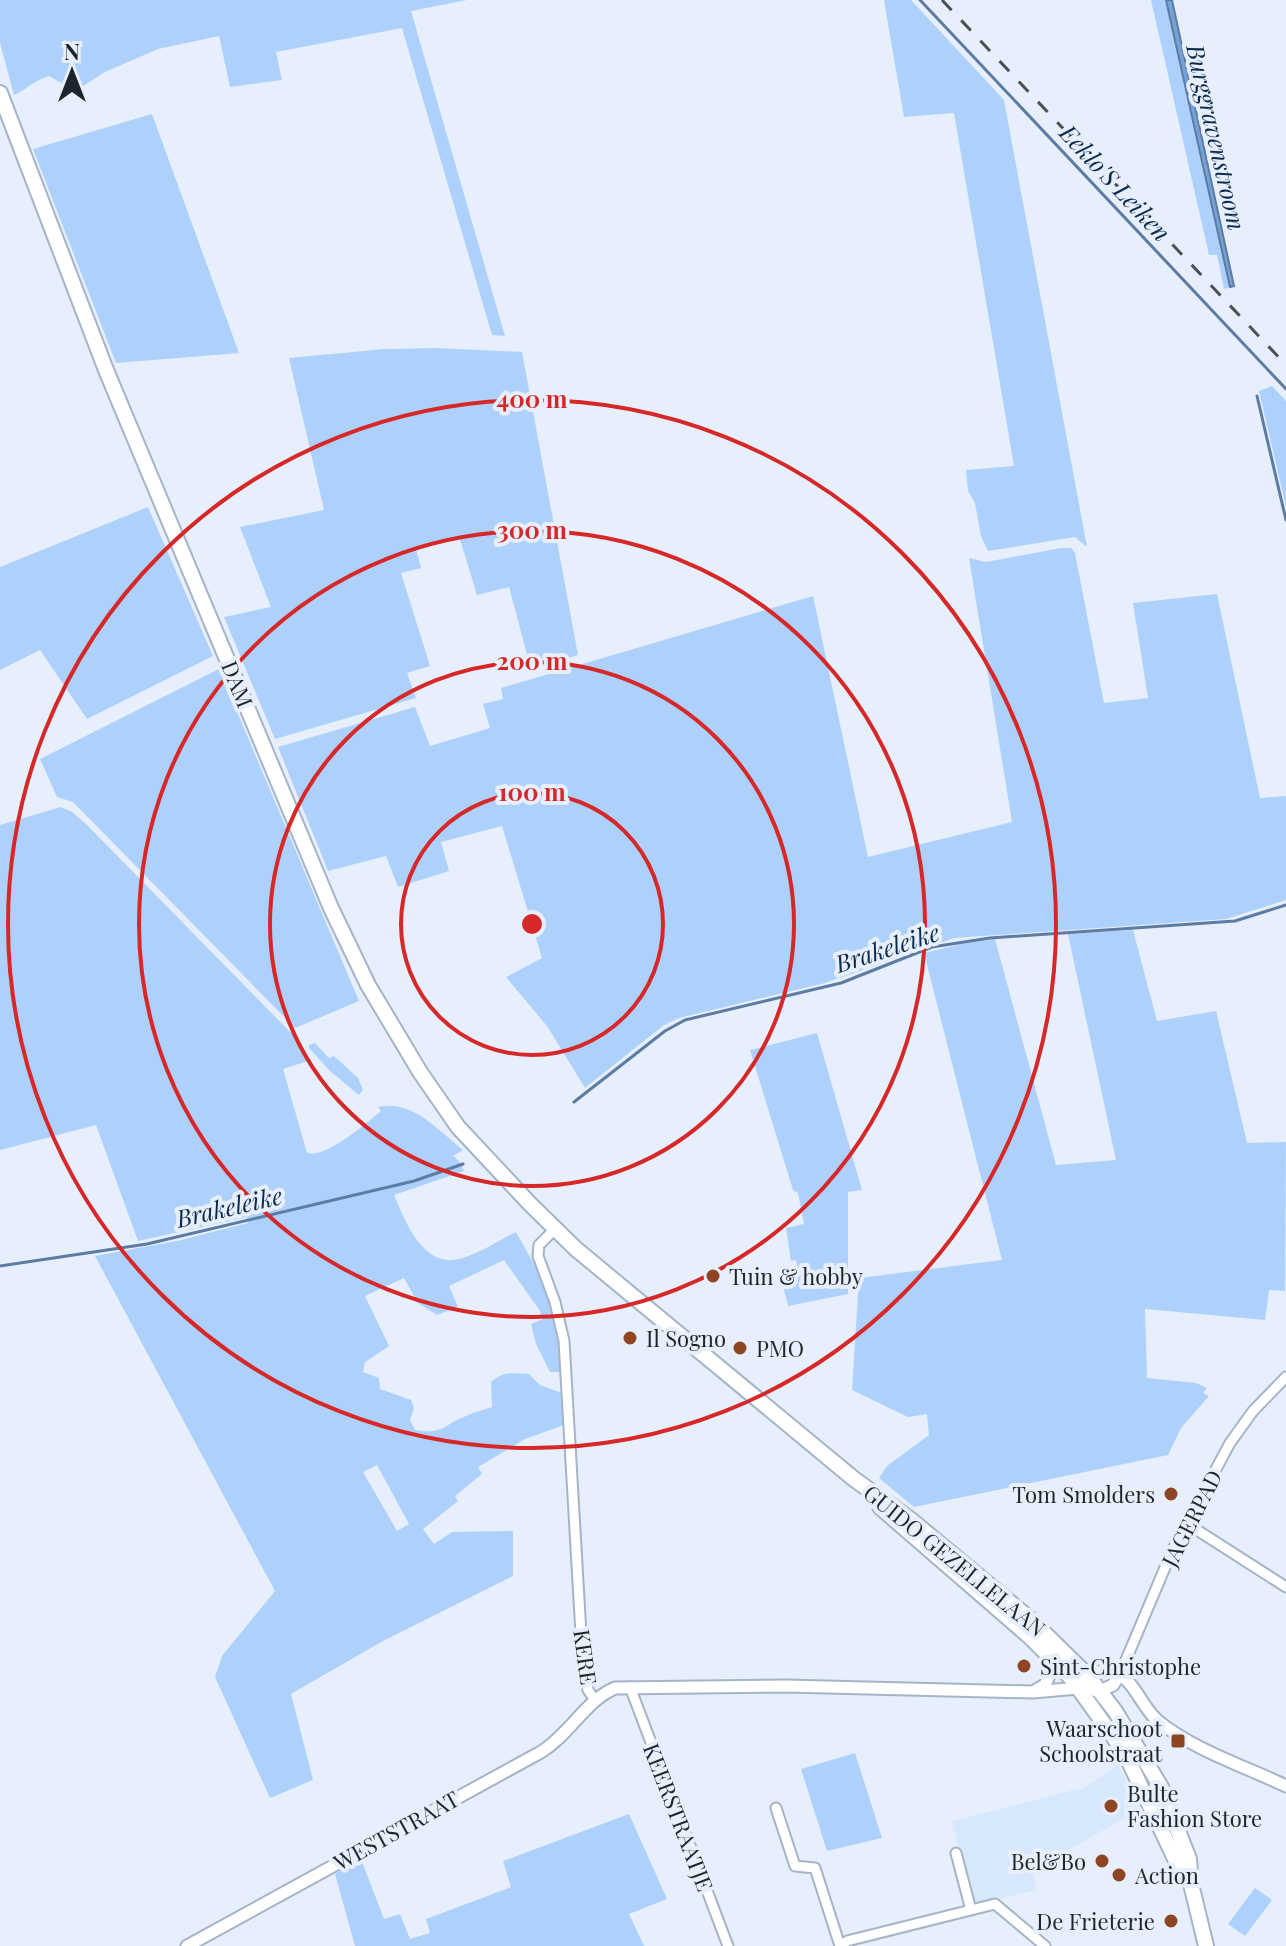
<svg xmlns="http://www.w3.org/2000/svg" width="1286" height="1946" font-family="'Playfair Display',serif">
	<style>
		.built { fill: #d7e7fc }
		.green { fill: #aed1fc; fill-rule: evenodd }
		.water { fill: #77a2d6; stroke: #5d7ca3; stroke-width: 2 }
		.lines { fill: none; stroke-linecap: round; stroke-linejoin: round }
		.stream { stroke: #5d7ca3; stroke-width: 3 }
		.minor-casing { stroke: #a5b4c6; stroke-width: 13 }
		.tertiary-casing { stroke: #a5b4c6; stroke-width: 15 }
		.primary-casing { stroke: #a5b4c6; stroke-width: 18 }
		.minor { stroke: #fff; stroke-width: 9 }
		.tertiary { stroke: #fff; stroke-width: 11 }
		.primary { stroke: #fff; stroke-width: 14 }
		.rail { stroke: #495058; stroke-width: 3; stroke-dasharray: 14 14; stroke-linecap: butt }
		.ring { fill: none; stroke: #d62828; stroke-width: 4 }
		.poi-dot { fill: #8d4524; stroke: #e6effb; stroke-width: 3 }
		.labels { text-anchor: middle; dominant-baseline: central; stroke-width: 8; stroke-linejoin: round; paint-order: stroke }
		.street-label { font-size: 22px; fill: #1f252c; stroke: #e6effb }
		.poi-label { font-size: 22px; fill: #1f252c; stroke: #e6effb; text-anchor: start }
		.water-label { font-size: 24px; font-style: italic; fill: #0c2a4c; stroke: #e6effb }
		.centre { fill: #d62828; stroke: #e6effb; stroke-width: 4 }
		.ring-label { font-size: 24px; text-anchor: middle; font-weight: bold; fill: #d62828; stroke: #e6effb; stroke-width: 8; stroke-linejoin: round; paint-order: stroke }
	</style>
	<rect width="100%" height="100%" fill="#e6effb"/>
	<path class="built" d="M1118 1765 1141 1809 1052 1859 1054 1866 1032 1872 1036 1890 983 1903 972 1900 952 1821 1086 1787Z"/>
	<path class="green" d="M0 0H467L411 11 505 336 492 335 402 28 276 52 282 80 230 87 219 36 158 49 105 72 80 88 65 85 49 76C31 82 29 88 14 95L0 43Z
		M884 0H911L1004 100 1087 547 1075 537 988 551 981 536 975 503 968 491 966 470 1014 466 954 113 904 117Z
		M1151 0H1166L1230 287 1224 289 1217 255H1209Z
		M152 114 239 353 116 363 33 149Z
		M436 348 522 352 578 655 531 669 509 587 477 595 459 536 416 549 421 568 401 573 430 666 407 673 416 698 275 739 224 617 271 607 240 527 324 510 289 358 385 349Z
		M1272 386 1286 401V507L1259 391Z
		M148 507 213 656 87 719 40 650 0 670V567Z
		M1061 548H1071L1075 553 1104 703 1148 698 1133 603 1217 594 1260 798 1286 796V900L1226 919 954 938 825 983 679 1018 664 1025 585 1088 547 1026 506 977 542 958 502 826 441 842 449 871 398 887 386 856 328 871 278 747 415 707 430 746 490 728 483 704 503 699 501 688 813 596 868 857 1012 822 969 558 986 562Z
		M219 669 359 1001 295 1028 73 802 57 797 40 759Z
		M61 807 72 812 87 825 292 1034 311 1060 283 1069 307 1153C327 1158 365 1124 381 1111L378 1107C412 1099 438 1130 463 1150L453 1156 460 1162 464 1171 394 1195C405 1221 423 1268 459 1259 479 1254 499 1240 516 1232L545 1284 555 1320 561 1372H550L536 1344 531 1324 543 1319 540 1311 504 1260 449 1286 458 1307 437 1315 418 1303 404 1278 365 1296 389 1346 365 1362 363 1372 379 1378 380 1389 411 1400 414 1408 410 1420 415 1430C443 1435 443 1425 466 1416 474 1412 484 1410 492 1407L491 1382C504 1371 513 1373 529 1374L540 1385 562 1393 564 1425 525 1439 478 1467 482 1474 455 1496 458 1501 423 1529 434 1544 452 1532 513 1531V1576L381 1642 291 1694 313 1780 270 1798 215 1677 222 1656 275 1591 95 1256 177 1241 248 1223 247 1217 138 1241 96 1125 0 1150V825ZM377 1465 409 1524 397 1531 363 1472Z
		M1133 930 1157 1021 1216 1011 1247 1143 1286 1142 1285 1291 1269 1290 1265 1320 1145 1309 1147 1378 1196 1383 1207 1388 1203 1393 1209 1396 1181 1428 1168 1455 914 1507 879 1478 887 1466 929 1435 927 1414 908 1417 852 1390 859 1278 1002 1260 924 953 962 944 995 939 1056 1165 1116 1160 1068 934Z
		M817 1033 862 1190 848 1192V1294L788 1306 781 1277 798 1274 796 1260 791 1261 786 1228 804 1224 798 1193 793 1190 750 1050Z
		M315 1043 329 1058 334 1056 358 1078 363 1090 359 1095 330 1071 309 1048V1045Z
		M855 1753 882 1838 827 1851 801 1769Z
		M629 1814 667 1899 629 1914 644 1946H355L335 1874 361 1859 384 1919 400 1914 410 1939 430 1933 426 1919 511 1887 503 1861Z
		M1255 1888 1272 1900 1245 1936 1228 1924Z"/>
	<path class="water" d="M1166 0H1172L1234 286 1230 287Z"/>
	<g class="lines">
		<path class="stream" d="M920 0 1286 389
			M1257 396 1286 520
			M574 1102 665 1031 685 1020 841 983 932 947 990 938 1235 921 1286 905
			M0 1266 147 1244 414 1181 463 1164"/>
		<g class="minor-casing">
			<path id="minor" d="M554 1230 539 1245 538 1256 555 1302 564 1341 582 1651 588 1690 595 1700
				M1186 1523 1286 1587
				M1120 1674 1172 1551 1230 1443 1253 1411 1286 1377
				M630 1687 728 1946
				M776 1808 795 1866 815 1868 840 1946
				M956 1853 971 1910
				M842 1946 847 1941 995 1904 1045 1946"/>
		</g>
		<g class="tertiary-casing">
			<path id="tertiary" d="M1084 1681C1092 1672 1108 1668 1118 1674 1135 1682 1143 1709 1158 1721 1192 1749 1246 1767 1286 1786
				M1036 1690 1045 1685 1055 1662
				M187 1946 541 1752C570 1734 585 1701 615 1688L786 1686 1033 1692 1078 1688 1100 1691 1113 1685 1120 1674"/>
		</g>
		<g class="primary-casing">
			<path id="primary" d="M0 93 106 370 331 908 368 985 420 1072 458 1127 530 1204 576 1249 854 1479 911 1520 1030 1619 1088 1676 1115 1711 1161 1787 1189 1859 1191 1884 1206 1946
				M880 1507 1030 1637 1071 1678 1125 1753 1177 1863 1189 1880"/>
		</g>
		<use href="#minor" class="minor"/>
		<use href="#tertiary" class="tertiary"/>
		<use href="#primary" class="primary"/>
		<path class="rail" d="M942 0 1286 365"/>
	</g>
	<g class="ring">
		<circle cx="532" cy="924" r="131"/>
		<circle cx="532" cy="924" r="262"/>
		<circle cx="532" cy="924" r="393"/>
		<circle cx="532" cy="924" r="524"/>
	</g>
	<g class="poi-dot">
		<circle cx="713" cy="1276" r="8"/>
		<circle cx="630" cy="1338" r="8"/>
		<circle cx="740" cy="1348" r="8"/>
		<circle cx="1171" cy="1494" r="8"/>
		<circle cx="1024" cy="1666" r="8"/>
		<rect x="1170" y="1733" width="16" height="16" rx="4"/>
		<circle cx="1111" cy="1806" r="8"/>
		<circle cx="1102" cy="1861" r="8"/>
		<circle cx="1119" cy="1875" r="8"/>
		<circle cx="1171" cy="1921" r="8"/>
	</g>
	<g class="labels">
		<g class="street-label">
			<text transform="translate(238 684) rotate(68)">DAM</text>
			<text transform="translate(1191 1518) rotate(-63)">JAGERPAD</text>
			<text transform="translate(955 1560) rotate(39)">GUIDO GEZELLELAAN</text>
			<text transform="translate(586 1657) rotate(82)">KERE</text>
			<text transform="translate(679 1817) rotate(69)">KEERSTRAATJE</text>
			<text transform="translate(396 1830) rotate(-29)">WESTSTRAAT</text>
		</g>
		<g class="poi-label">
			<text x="729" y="1276">Tuin &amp; hobby</text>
			<text x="646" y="1338">Il Sogno</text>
			<text x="756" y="1348">PMO</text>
			<text x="1155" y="1494" text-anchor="end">Tom Smolders</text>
			<text x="1040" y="1666">Sint-Christophe</text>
			<text x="1162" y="1728" text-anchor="end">Waarschoot<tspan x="1162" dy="25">Schoolstraat</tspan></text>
			<text x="1127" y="1793">Bulte<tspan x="1127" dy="25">Fashion Store</tspan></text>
			<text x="1086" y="1861" text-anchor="end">Bel&amp;Bo</text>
			<text x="1135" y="1875">Action</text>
			<text x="1155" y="1921" text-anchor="end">De Frieterie</text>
		</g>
		<g class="water-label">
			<text transform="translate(1217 137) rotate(77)">Burggravenstroom</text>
			<text transform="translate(1116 182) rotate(47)">Eeklo'S Leiken</text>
			<text transform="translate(887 947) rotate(-18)">Brakeleike</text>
			<text transform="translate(229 1206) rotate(-13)">Brakeleike</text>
		</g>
	</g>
	<circle cx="532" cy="924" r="12" class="centre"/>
	<g class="ring-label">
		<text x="532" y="408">400 m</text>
		<text x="532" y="539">300 m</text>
		<text x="532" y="670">200 m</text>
		<text x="532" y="801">100 m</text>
	</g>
	<g transform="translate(72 72)" stroke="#e6effb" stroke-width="6" paint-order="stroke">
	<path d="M0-6L14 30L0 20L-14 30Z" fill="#1f252c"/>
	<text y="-12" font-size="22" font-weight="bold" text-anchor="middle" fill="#1f252c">N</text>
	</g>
</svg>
